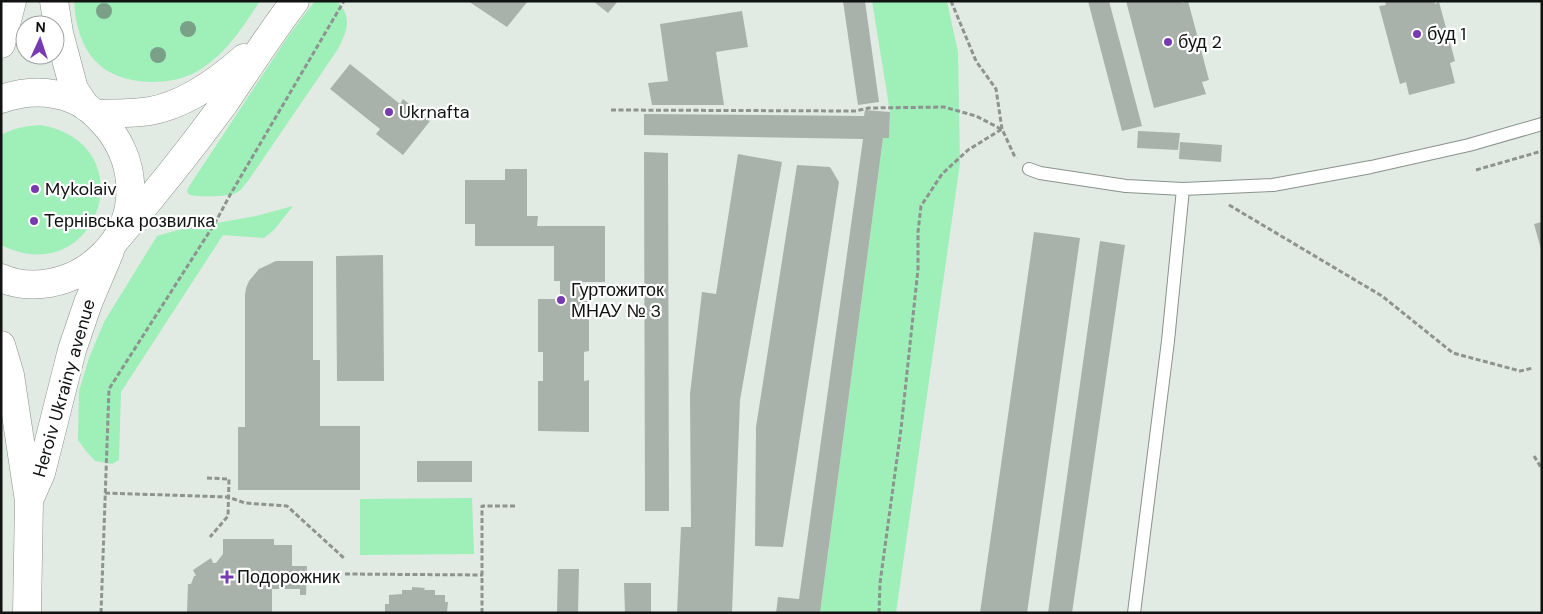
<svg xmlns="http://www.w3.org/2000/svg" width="1543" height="614" font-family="'DM Sans',sans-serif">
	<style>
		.green { fill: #9fefb9 }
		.building { fill: #a8b1aa }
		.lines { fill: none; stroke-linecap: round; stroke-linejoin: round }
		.service-casing { stroke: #89928b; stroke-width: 14 }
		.primary-casing { stroke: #89928b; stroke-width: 29 }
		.trunk-casing { stroke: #89928b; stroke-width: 29 }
		.path { stroke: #8d948f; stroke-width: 3; stroke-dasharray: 5 2.5; stroke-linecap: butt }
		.service { stroke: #fff; stroke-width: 12 }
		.primary { stroke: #fff; stroke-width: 28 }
		.trunk { stroke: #fff; stroke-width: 28 }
		.tree { fill: #7aa188 }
		.poi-dot { fill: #773ab0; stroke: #fff; stroke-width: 2 }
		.labels { text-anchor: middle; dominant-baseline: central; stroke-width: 4.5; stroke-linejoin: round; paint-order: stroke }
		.poi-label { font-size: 18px; fill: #101311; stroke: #fff; text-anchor: start }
		.street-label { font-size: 18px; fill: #101311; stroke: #fff }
	</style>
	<rect width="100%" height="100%" fill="#e1ebe3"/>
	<path class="green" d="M74 1H260C243 27 224 57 196 72 184 79 166 82 152 82 100 81 77 52 74 1Z
		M315 1H337C353 18 347 31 338 49L248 181C244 185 241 191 236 193 225 197 201 197 190 195L187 192 188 188 289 35Z
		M872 1H947L958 52 960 163 896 613H820L883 138H889L890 112Z
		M40 125C148 143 98 293 1 245V135C14 128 25 126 40 125Z
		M293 206 274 230 264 238 223 235 121 392 119 460 112 464 95 461 86 451 78 440 79 391 89 358 104 322 157 236 178 230 256 216Z
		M472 498 474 554 360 555V499Z"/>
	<path class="building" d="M468 1H528L507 27Z
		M593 1H618L608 13Z
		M843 1H865L879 102 858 105Z
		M1088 1H1109L1142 126 1122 131Z
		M1126 1H1181L1182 3 1188 1 1209 80 1202 82 1206 94 1154 108Z
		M1385 1H1434L1435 4 1439 2 1455 61 1450 63 1455 83 1409 95 1406 82 1400 84 1379 6 1386 5Z
		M742 11 748 47 716 52 724 105H652L648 83 668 81 660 24Z
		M350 64 400 104 403 99 430 121 403 155 376 134 380 129 330 89Z
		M865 110 890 112 889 138H883L820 613H776L778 597 799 599 863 139 644 135V114L864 116Z
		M1138 131 1180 133 1178 150 1137 148Z
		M1180 142 1222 145 1221 162 1179 159Z
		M644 152 668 153 669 511H645Z
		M738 154 782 162 740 400 732 613H677L681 527H691L690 394 702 292 716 294Z
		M797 165 830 167 839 182 783 547 755 546 756 427Z
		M505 169H527V216H538L537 226H605V282H583V301H589V351L584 352V381L589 380V432L538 431V381H543V352H538V299H560V281H554V246H475V224H465V180H505Z
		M1542 222V249H1541L1534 224Z
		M1034 232 1080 238 1027 613H980Z
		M1100 241 1125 245 1072 613H1048Z
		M383 255 384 381H337L336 256Z
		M276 261H313V360H320V426H360V490H238V427H245V295L246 288 249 281 259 269Z
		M417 461H472V482H417Z
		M223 539H274V545H292V566H307L306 595H300V589H272V613H187L188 584H191L194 576H196L193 570 211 558 213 563H216L223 554Z
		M558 569H579L578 613H557Z
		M624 583H651V613H625Z
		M412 587 425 588 424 590H435V595H445V602H448L447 613H385V604H389V595L402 594V590H412Z"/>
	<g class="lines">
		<g class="service-casing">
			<path id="service" d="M1029 169 1040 173 1126 186 1183 189 1273 185 1371 167 1469 145 1542 124
				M1134 613 1168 341 1183 189"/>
		</g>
		<g class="primary-casing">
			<path id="primary" d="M95 114C113 113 132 114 150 111 184 105 218 81 244 58
				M118 237C155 194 190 150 223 105 247 70 269 35 295 1"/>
		</g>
		<g class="trunk-casing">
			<path id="trunk" d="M54 1 59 33 74 89 86 107
				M1 44 12 1
				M1 99C24 91 49 90 72 99 82 103 93 111 100 119 138 156 142 217 103 255 92 266 80 274 65 279 45 286 21 287 1 278
				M1 345 10 375 29 501 27 613
				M29 500 41 473 72 350 88 303 110 251"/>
		</g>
		<path class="path" d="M951 1 976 61 996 89 1002 129 1014 155 1017 158
			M611 110 855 111 869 108 944 107 976 116 1001 129
			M1476 170 1542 151
			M1229 205 1382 296 1453 353 1520 371 1533 368
			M1534 456 1542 469
			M207 478 229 479 228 516 210 537
			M105 493 228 497 245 503 287 506 345 559
			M345 574 483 575
			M101 613 109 389 215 223 230 195 344 1
			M482 613V506H517
			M879 613 880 583 901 429 918 269V232L921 206 942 174 968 150 1002 129"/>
		<use href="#service" class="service"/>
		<use href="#primary" class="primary"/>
		<use href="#trunk" class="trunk"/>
	</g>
	<g class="tree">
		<circle cx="104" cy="11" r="8"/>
		<circle cx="188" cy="29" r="8"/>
		<circle cx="158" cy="55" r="8"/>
	</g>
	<g class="poi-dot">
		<circle cx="1417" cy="34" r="5"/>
		<circle cx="1168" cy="42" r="5"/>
		<circle cx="389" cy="112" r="5"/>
		<circle cx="35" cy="189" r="5"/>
		<circle cx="34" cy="221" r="5"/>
		<circle cx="561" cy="300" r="5"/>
		<path d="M224.5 569.5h5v5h5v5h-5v5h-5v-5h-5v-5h5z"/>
	</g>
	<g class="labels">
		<g class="poi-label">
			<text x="1427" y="34">буд 1</text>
			<text x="1178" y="42">буд 2</text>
			<text x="399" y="112">Ukrnafta</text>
			<text x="45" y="189">Mykolaiv</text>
			<text x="44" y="221">Тернівська розвилка</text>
			<text x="571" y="290">Гуртожиток<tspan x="571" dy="21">МНАУ № 3</tspan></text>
			<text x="237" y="577">Подорожник</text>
		</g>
		<g class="street-label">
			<text transform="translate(64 388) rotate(-74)">Heroiv Ukrainy avenue</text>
		</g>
	</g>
	<rect width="1543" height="614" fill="none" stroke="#101311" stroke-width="5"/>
	<g transform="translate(40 40) rotate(3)"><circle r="24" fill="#ffffff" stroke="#9fa1a0"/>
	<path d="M0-4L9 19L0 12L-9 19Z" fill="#773ab0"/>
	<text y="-8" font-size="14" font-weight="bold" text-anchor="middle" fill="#101311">N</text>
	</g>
</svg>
